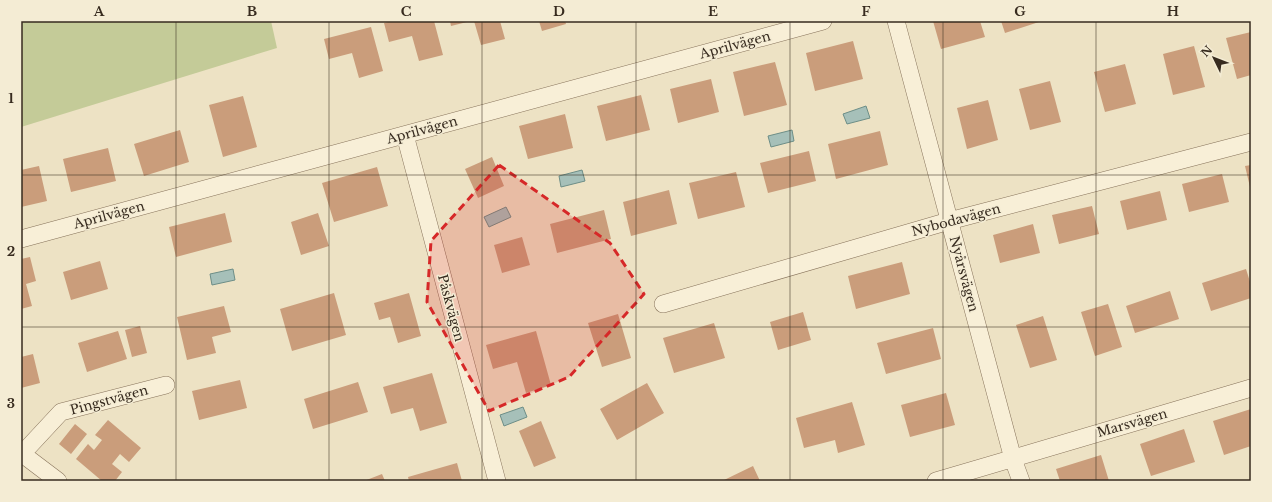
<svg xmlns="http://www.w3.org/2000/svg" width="1272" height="502" font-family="'Libre Baskerville',serif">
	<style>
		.green { fill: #c4cb98 }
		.water { fill: #a6c0b9; stroke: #6d8e87 }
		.building { fill: #ca9d7b }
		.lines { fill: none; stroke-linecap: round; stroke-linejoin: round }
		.street-casing { stroke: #87735b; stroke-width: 18 }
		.street { stroke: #f8efd7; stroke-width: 17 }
		.marked { fill: #d62828; fill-opacity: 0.2; stroke: #d62828; stroke-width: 3; stroke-dasharray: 8 5; stroke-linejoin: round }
		.grid { fill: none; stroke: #372b1f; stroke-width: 1; stroke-opacity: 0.55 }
		.labels { text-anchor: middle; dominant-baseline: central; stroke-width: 3; stroke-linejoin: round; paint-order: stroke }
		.street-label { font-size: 13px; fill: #372b1f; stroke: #f4ecd4 }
		.neatline { fill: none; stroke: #372b1f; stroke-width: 1.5 }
		.grid-label { font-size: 13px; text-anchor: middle; font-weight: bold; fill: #372b1f }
	</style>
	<rect width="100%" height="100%" fill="#ede2c4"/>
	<path class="green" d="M21 21H271L277 48 21 127Z"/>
	<path class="water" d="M866 106 870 118 847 124 843 114Z
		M792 130 794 141 771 147 768 136Z
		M582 170 585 181 561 187 559 176Z
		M506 207 511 217 489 227 484 217Z
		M233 269 235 280 212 285 210 274Z
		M523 407 527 417 504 426 500 415Z"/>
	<path class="building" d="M392 21H434L443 55 419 61 412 36 389 42 384 23Z
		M450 21H467V22L451 26Z
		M474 21H500L505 39 481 45Z
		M539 21H565L566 24 542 31Z
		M933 21H980L985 37 941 49Z
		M1001 21H1042L1005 33Z
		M371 27 383 71 359 78 352 53 329 59 324 39Z
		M1251 32V75L1237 79 1226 38Z
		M853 41 863 79 815 91 806 53Z
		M1194 46 1205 87 1173 95 1163 54Z
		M775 62 787 105 744 116 733 72Z
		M1125 64 1136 104 1105 112 1094 72Z
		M711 79 719 112 678 123 670 89Z
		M1050 81 1061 122 1030 130 1019 89Z
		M641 95 650 130 606 141 597 106Z
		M243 96 257 147 223 157 209 105Z
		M988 100 998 140 967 149 957 108Z
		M565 114 573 148 528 159 519 126Z
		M180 130 189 162 144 176 134 144Z
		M880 131 888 165 836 179 828 144Z
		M108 148 116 181 71 192 63 159Z
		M809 151 816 181 768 193 760 163Z
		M492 157 504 186 478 198 465 169Z
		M1251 165V187H1250L1245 166Z
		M39 166 47 201 21 207V170Z
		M377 167 388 206 334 222 322 183Z
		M736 172 745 207 698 219 689 183Z
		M1222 174 1229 202 1189 212 1182 184Z
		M669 190 677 224 631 236 623 202Z
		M1160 191 1167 220 1127 230 1120 201Z
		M1092 206 1099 234 1059 244 1052 215Z
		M604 210 611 239 557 253 550 224Z
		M225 213 232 242 176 257 169 227Z
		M318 213 329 246 301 255 291 222Z
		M1033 224 1040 253 1000 263 993 235Z
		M522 237 530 265 502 273 494 245Z
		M30 257 36 281 26 284 32 306 21 309V259Z
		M100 261 108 289 71 300 63 272Z
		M902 262 910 294 856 309 848 276Z
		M1246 269 1251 285V298L1211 311 1202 283Z
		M1170 291 1179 319 1135 333 1126 306Z
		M334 293 346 335 292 351 280 309Z
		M409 293 421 336 398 343 390 317 379 320 374 303Z
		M1108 304 1122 347 1095 356 1081 312Z
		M224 306 231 332 212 337 216 353 187 360 177 317Z
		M803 312 811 340 778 350 770 322Z
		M618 314 631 358 602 367 588 323Z
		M1043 316 1057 360 1030 368 1016 325Z
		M714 323 725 358 674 373 663 338Z
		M140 326 147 353 132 357 125 330Z
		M933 328 941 359 886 374 877 343Z
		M118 331 127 359 87 372 78 343Z
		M536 331 551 385 526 393 517 362 493 369 486 345Z
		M33 354 40 383 21 388V357Z
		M432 373 447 423 420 431 413 408 391 414 383 387Z
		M240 380 247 408 199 420 192 391Z
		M358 382 368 412 313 429 304 399Z
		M647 383 664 413 617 440 600 409Z
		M946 393 955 425 910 437 901 405Z
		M852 402 865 445 838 453 835 440 804 448 796 418Z
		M1251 409V446L1224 455 1213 421Z
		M108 420 141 448 129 462 120 454 112 464 122 472 115 481H102L76 459 88 444 94 450 102 440 95 435Z
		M541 421 556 458 534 467 519 431Z
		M75 424 87 434 71 454 59 444Z
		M1184 429 1195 462 1151 476 1140 444Z
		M1101 455 1109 481H1060L1056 469Z
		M457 463 462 481H409L408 477Z
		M753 466 760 481H722Z
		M382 474 385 481H364Z"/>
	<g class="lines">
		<g class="street-casing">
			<path id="street" d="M896 21 1013 459 1021 481
				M405 135 497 481
				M21 239 823 21
				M663 304 949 221 1251 142
				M21 453 58 481
				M22 454 61 412 166 385
				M936 481 1251 388"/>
		</g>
		<use href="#street" class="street"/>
	</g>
	<path class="marked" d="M499 165 610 243 644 294 569 377 489 411 427 302 431 241Z"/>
	<path class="grid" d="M176 21V481M329 21V481M482 21V481M636 21V481M790 21V481M943 21V481M1096 21V481M21 175H1251M21 327H1251"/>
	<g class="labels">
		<g class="street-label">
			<text transform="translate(735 45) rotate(-15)">Aprilvägen</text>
			<text transform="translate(422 130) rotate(-15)">Aprilvägen</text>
			<text transform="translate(109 215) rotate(-15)">Aprilvägen</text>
			<text transform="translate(956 220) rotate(-15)">Nybodavägen</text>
			<text transform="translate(964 274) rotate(75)">Nyårsvägen</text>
			<text transform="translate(451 308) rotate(75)">Påskvägen</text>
			<text transform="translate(109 400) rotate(-15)">Pingstvägen</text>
			<text transform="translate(1132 423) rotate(-16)">Marsvägen</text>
		</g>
	</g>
	<rect width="1272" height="502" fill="none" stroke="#f4ecd4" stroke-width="44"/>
	<g transform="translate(1214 58) rotate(313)" stroke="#f4ecd4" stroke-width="3" paint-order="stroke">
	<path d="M0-3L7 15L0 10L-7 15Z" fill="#372b1f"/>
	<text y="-6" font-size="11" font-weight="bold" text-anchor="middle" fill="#372b1f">N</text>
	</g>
	<rect x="22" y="22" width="1228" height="458" class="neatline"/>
	<g class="grid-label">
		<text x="99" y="16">A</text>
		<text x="252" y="16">B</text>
		<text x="406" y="16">C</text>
		<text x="559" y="16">D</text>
		<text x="713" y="16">E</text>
		<text x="866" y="16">F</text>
		<text x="1020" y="16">G</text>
		<text x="1173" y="16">H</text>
		<text x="11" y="103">1</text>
		<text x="11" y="256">2</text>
		<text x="11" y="408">3</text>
	</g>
</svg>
